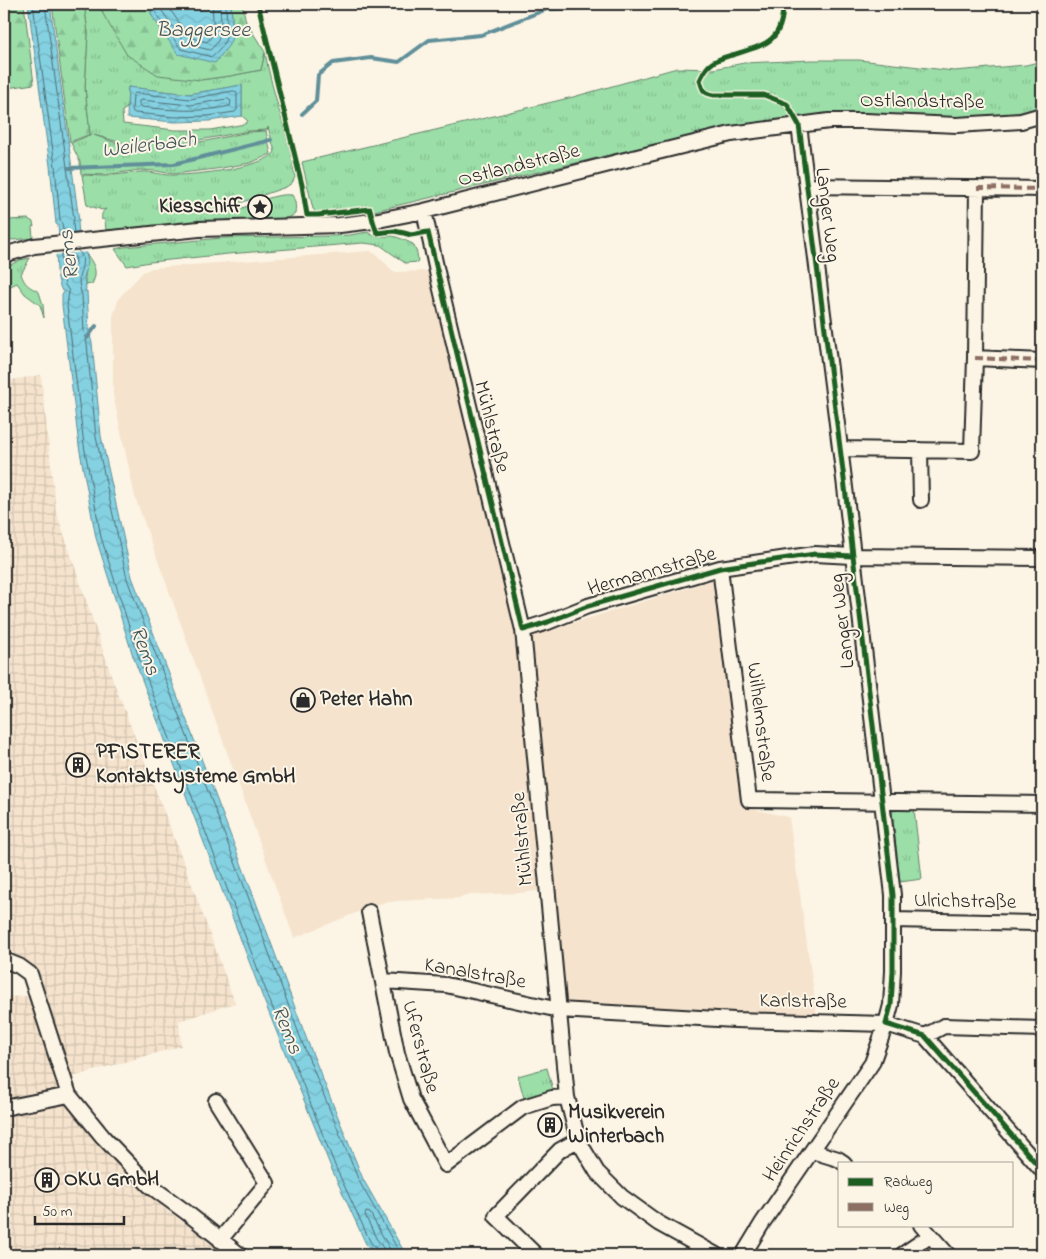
<svg xmlns="http://www.w3.org/2000/svg" width="1046" height="1259" font-family="'Indie Flower',sans-serif">
	<style>
		.built { fill: #f5e3cd }
		.industrial { fill: url(#industrial-grid) }
		.grass { fill: url(#grass-tufts); stroke: #63846a; fill-rule: evenodd }
		.forest { fill: url(#forest-firs); stroke: #63846a }
		.water { fill: url(#water-waves); stroke: #608f99 }
		.pier { fill: #fcf5e5 }
		.lines { fill: none; stroke-linecap: round; stroke-linejoin: round }
		.shore { stroke: #4f6d74; stroke-width: 1 }
		.stream { stroke: #608f99; stroke-width: 4 }
		.minor-casing { stroke: #2b2b2b; stroke-width: 18 }
		.minor { stroke: #fcf5e5; stroke-width: 14 }
		.quiet { stroke: #8d6e63; stroke-width: 4; stroke-dasharray: 8 4; stroke-linecap: butt }
		.cycleway-casing { stroke: #fcf5e5; stroke-width: 8 }
		.cycleway { stroke: #1b5e20; stroke-width: 5 }
		.labels { text-anchor: middle; dominant-baseline: central; stroke-width: 4; stroke-linejoin: round; paint-order: stroke }
		.street-label { font-size: 21px; fill: #2b2b2b; stroke: #fcf5e5 }
		.poi-label { font-size: 21px; font-weight: bold; fill: #2b2b2b; stroke: #fcf5e5; text-anchor: start }
		.water-label { font-size: 22px; font-style: italic; fill: #415459; stroke: #fcf5e5 }
	</style>
	<defs>
		<pattern id="industrial-grid" width="8" height="8" patternUnits="userSpaceOnUse" patternTransform="scale(1.25)"><rect width="8" height="8" fill="#f5e3cd"/><path d="M0 4h8M4 0v8" fill="none" stroke="#d2c3b0"/></pattern>
		<pattern id="grass-tufts" width="24" height="20" patternUnits="userSpaceOnUse" patternTransform="scale(1.25)"><rect width="24" height="20" fill="#9bdea8"/><path d="M3 7l-1-3M5 7V3M7 7l1-3M15 17l-1-3M17 17v-4M19 17l1-3" fill="none" stroke="#86bf91"/></pattern>
		<pattern id="forest-firs" width="22" height="20" patternUnits="userSpaceOnUse" patternTransform="scale(1.25)"><rect width="22" height="20" fill="#9bdea8"/><path d="M5 1l3.5 6h-7zM16 11l3.5 6h-7z" fill="#86bf91"/></pattern>
		<pattern id="water-waves" width="16" height="10" patternUnits="userSpaceOnUse" patternTransform="scale(1.25)"><rect width="16" height="10" fill="#84d1e2"/><path d="M0 5q4-4 8 0t8 0" fill="none" stroke="#72b4c2"/></pattern>
	</defs>
	<rect width="100%" height="100%" fill="#fcf5e5"/>
	<filter id="ink" filterUnits="userSpaceOnUse"><feTurbulence type="fractalNoise" baseFrequency=".02" numOctaves="2"/><feDisplacementMap in="SourceGraphic" scale="10" xChannelSelector="R" yChannelSelector="G"/><feConvolveMatrix kernelMatrix="1 2 1 2 8 2 1 2 1" color-interpolation-filters="sRGB"/></filter>
	<g filter="url(#ink)">
		<path class="built" d="M370 251 377 255 394 272 429 271 520 639 721 578 752 809 789 817 817 1015 735 1018 552 1008 543 890 520 893 465 895 459 898 397 901 378 904 294 938 135 497 113 395V316L119 298 143 272 152 268Z"/>
		<path class="industrial" d="M41 375 56 511 114 683 184 863 235 1003 179 1021 181 1046 72 1077 38 972 26 961 13 954 4 953V381Z
			M30 996 49 1060 66 1103 103 1149 165 1209 229 1255H4V997Z"/>
		<path class="grass" d="M84 4H101L103 14 200 80 230 76 261 70 265 52C272 94 289 135 295 177L292 183 286 187 240 203 242 208C257 203 275 193 292 195 296 201 296 208 295 214L286 219 231 221 106 230 105 220 103 219 102 220C101 215 102 212 106 209L102 210 87 205 82 175C90 175 98 176 105 176 117 175 128 173 140 172 152 171 163 176 175 175 196 175 263 168 275 152L268 127 267 130 249 131 171 145 149 140 126 144 94 135 125 146 148 141 171 146 206 141 249 132 266 131 271 154 250 163 216 169 173 174 156 171 140 170 104 175 81 174 80 162 71 143 92 134H90L85 88 88 33ZM242 85V116L248 121 245 124 210 130H175L123 124 122 111 127 108 128 87 189 94Z
			M812 60H859L954 71 1026 65 1042 61V109L993 117 948 118 824 115 776 120 742 125 677 139 374 211 336 217 322 218 313 209 302 162 573 97 677 68 714 69 744 63Z
			M28 219 33 222 34 227 33 226 32 227 33 238 13 240 9 239 8 235V220Z
			M368 232C375 239 383 236 392 236 399 237 406 241 413 244L417 253 418 262 405 263 380 245 363 243 228 254 150 262 127 266 115 249 124 247 222 238 330 236 350 235Z
			M87 255C95 265 98 273 92 284L85 285C84 274 88 266 87 255Z
			M30 258 21 274C25 285 28 286 39 292L43 305 44 318 40 305 25 294 17 283 4 289V268L20 260Z
			M914 809 922 879 900 882 892 811Z
			M547 1068 553 1090 524 1098 518 1076Z"/>
		<path class="forest" d="M4 4H24L34 84 7 88 4 84Z
			M52 4H84L88 33 85 88 90 134 70 142Z
			M101 4H149L152 16 233 35 231 4H242L246 22 265 52 261 70 230 76 200 80 158 75 127 55 103 14Z"/>
		<path class="water" d="M28 4H50L79 221 78 223 80 247 85 249 88 262 84 278 86 288 85 291H87L89 332 92 343 101 436 132 577 254 897 307 1040 363 1179 406 1255H375L366 1244 332 1170 263 998 133 656 96 538 79 446 62 305V294L64 293V291H62C56 279 57 266 56 253L60 249 58 225 56 224 50 166Z
			M149 4H231L233 35 229 45 215 63 178 54 152 16Z
			M242 85V116L209 121 175 122 127 118 128 87 189 94Z"/>
		<path class="pier" d="M81 233 83 245 87 248 88 252 54 255V252L57 248 56 235Z"/>
		<g class="lines">
			<path class="shore" d="M33 4 55 166 60 220 62 224 64 235
				M45 4 74 219 73 223 74 234
				M154 4 156 14 181 49 212 57C233 40 226 27 226 4
				M161 4 162 11 185 44 210 50C226 37 220 22 220 4
				M168 4 169 8 189 37 207 42 212 36 214 33 212 4
				M234 91 236 92 237 94V110L235 112 208 116 175 117 135 113 132 111 133 95 135 93 190 99Z
				M228 99 231 101 230 106C200 113 171 110 141 107L139 105V101L141 100 190 105Z
				M77 250C87 257 81 268 79 278 79 284 80 290 82 295L84 332 87 344 96 437 127 579 249 899 302 1042 359 1181 401 1255
				M64 251 61 255 62 269 65 285 69 291 67 306 84 445 101 537 138 655 268 996 336 1168 370 1241 378 1251V1255
				M71 254 75 257 76 263 74 275 71 276 69 274 68 258Z
				M385 1255 384 1249 376 1238 365 1215 366 1212 370 1213 393 1255"/>
			<path class="stream" d="M302 114 316 101 318 75 333 63 371 58 399 62 429 40 481 35 547 9 613 7 618 4
				M68 168 174 164 271 140
				M87 338 96 326"/>
			<g class="minor-casing">
				<path id="minor" d="M807 186 1042 189
					M424 211 439 281 523 630 567 1097 578 1140 597 1172 622 1197 658 1223 716 1255
					M4 255 34 246 199 229 340 225 373 221 424 211 633 158 731 134 799 125 829 121H865L957 125 1021 121 1042 115
					M975 358 1042 361
					M840 449 972 451 975 358 977 188
					M920 450 921 500
					M720 568 749 800 1042 804
					M523 630 548 622 588 606 720 568 815 554 852 556 1042 558
					M369 912 397 1053 411 1099 446 1165 523 1107 552 1098 567 1097
					M893 920 1036 923
					M4 960 19 966 30 974 69 1095
					M383 981 446 985 559 1010 735 1020 886 1024 925 1036 944 1026 1042 1029
					M925 1036 1042 1170
					M216 1101 267 1183 220 1240
					M4 1108 69 1095 103 1137 149 1185 186 1212 240 1255
					M812 1151 838 1159 844 1163
					M921 1225 948 1255
					M536 1255 496 1216 560 1150 578 1140
					M743 1255 763 1222 872 1063 886 1024 891 1005 893 971V895L844 479 799 125
					M902 1255 930 1236"/>
			</g>
			<use href="#minor" class="minor"/>
			<path class="quiet" d="M977 188 1042 189
				M975 358 1042 361"/>
			<g class="cycleway-casing">
				<path id="cycleway" d="M258 4 302 185 307 215H318L370 209 373 221 377 233 394 231 404 233 411 235 428 232 523 630 548 622 588 606 720 568 815 554 852 556
					M783 4C783 43 764 45 732 55 725 57 717 59 711 64 706 67 703 74 700 80 703 91 703 93 714 95H764L787 104 799 125 844 479 893 895V971L891 1005 886 1024 925 1036 1042 1170"/>
			</g>
			<use href="#cycleway" class="cycleway"/>
		</g>
	</g>
	<defs>
		<g id="sight-ring" transform="scale(1.25)"><circle r="9.5" fill="#fcf5e5" stroke="#2b2b2b" stroke-width="1.5"/><path d="M0-6L1.8-2.2L6-1.7L2.9 1.2L3.7 5.4L0 3.3L-3.7 5.4L-2.9 1.2L-6-1.7L-1.8-2.2Z" fill="#2b2b2b"/></g>
		<g id="shop-ring" transform="scale(1.25)"><circle r="9.5" fill="#fcf5e5" stroke="#2b2b2b" stroke-width="1.5"/><path d="M-5-2.5h2.3a2.7 3.5 0 0 1 5.4 0H5L5.5 6h-11ZM-1.5-2.5h3a1.5 2.3 0 0 0-3 0Z" fill="#2b2b2b"/></g>
		<g id="building-ring" transform="scale(1.25)"><circle r="9.5" fill="#fcf5e5" stroke="#2b2b2b" stroke-width="1.5"/><path d="M-4-6H4V6H1V3H-1V6H-4ZM-2.5-4.3h1.7v1.8h-1.7ZM.8-4.3h1.7v1.8H.8ZM-2.5-1h1.7V.8h-1.7ZM.8-1h1.7V.8H.8Z" fill="#2b2b2b"/></g>
	</defs>
	<g fill-rule="evenodd">
		<use href="#sight-ring" x="260" y="207"/>
		<use href="#shop-ring" x="303" y="700"/>
		<use href="#building-ring" x="78" y="765"/>
		<use href="#building-ring" x="550" y="1125"/>
		<use href="#building-ring" x="47" y="1180"/>
	</g>
	<g class="labels">
		<g class="street-label">
			<text transform="translate(922 102) rotate(1)">Ostlandstraße</text>
			<text transform="translate(519 166) rotate(-14)">Ostlandstraße</text>
			<text transform="translate(827 215) rotate(83)">Langer Weg</text>
			<text transform="translate(491 427) rotate(76)">Mühlstraße</text>
			<text transform="translate(652 572) rotate(-16)">Hermannstraße</text>
			<text transform="translate(843 621) rotate(-97)">Langer Weg</text>
			<text transform="translate(760 722) rotate(83)">Wilhelmstraße</text>
			<text transform="translate(523 839) rotate(-95)">Mühlstraße</text>
			<text transform="translate(965 902) rotate(1)">Ulrichstraße</text>
			<text transform="translate(475 974) rotate(10)">Kanalstraße</text>
			<text transform="translate(803 1002) rotate(1)">Karlstraße</text>
			<text transform="translate(420 1047) rotate(75)">Uferstraße</text>
			<text transform="translate(802 1130) rotate(-56)">Heinrichstraße</text>
		</g>
		<g class="poi-label">
			<text x="242" y="207" text-anchor="end">Kiesschiff</text>
			<text x="320" y="700">Peter Hahn</text>
			<text x="96" y="753">PFISTERER<tspan x="96" dy="24">Kontaktsysteme GmbH</tspan></text>
			<text x="568" y="1113">Musikverein<tspan x="568" dy="24">Winterbach</tspan></text>
			<text x="64" y="1180">OKU GmbH</text>
		</g>
		<g class="water-label">
			<text x="203" y="31">Baggersee</text>
			<text transform="translate(149 146) rotate(-7)">Weilerbach</text>
			<text transform="translate(70 255) rotate(-97)">Rems</text>
			<text transform="translate(144 651) rotate(70)">Rems</text>
			<text transform="translate(286 1030) rotate(68)">Rems</text>
		</g>
	</g>
	<rect width="1046" height="1259" fill="none" stroke="#fcf5e5" stroke-width="20"/>
	<rect x="10" y="10" width="1026" height="1239" fill="none" stroke="#2b2b2b" stroke-width="2" filter="url(#ink)"/>
	<rect x="838" y="1162" width="175" height="65" fill="#fcf5e5" stroke="#a8a49b"/>
	<rect x="848" y="1178" width="25" height="8" fill="#1b5e20" stroke="#a8a49b"/>
	<text x="884" y="1186" font-size="15" fill="#2b2b2b">Radweg</text>
	<rect x="848" y="1203" width="25" height="8" fill="#8d6e63" stroke="#a8a49b"/>
	<text x="884" y="1212" font-size="15" fill="#2b2b2b">Weg</text>
	<path d="M35 1216v8h89v-8" fill="none" stroke="#2b2b2b" stroke-width="2.5"/>
	<text x="42" y="1216" font-size="15" fill="#2b2b2b" stroke="#fcf5e5" stroke-width="4" paint-order="stroke">50 m</text>
</svg>
